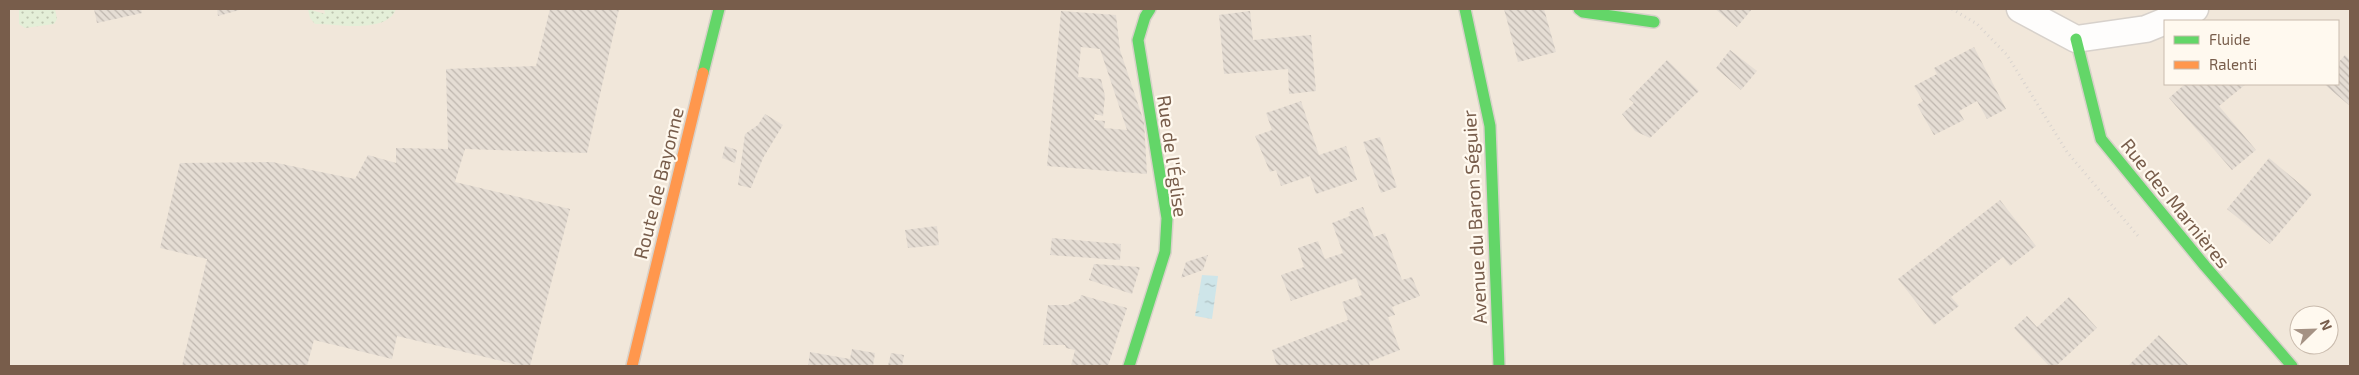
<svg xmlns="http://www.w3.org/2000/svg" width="2359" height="375" font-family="'Exo 2',sans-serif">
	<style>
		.residential { fill: #f1e7da; fill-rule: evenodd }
		.green { fill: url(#green-dots) }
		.water { fill: url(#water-ripples) }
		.building { fill: url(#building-back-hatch); fill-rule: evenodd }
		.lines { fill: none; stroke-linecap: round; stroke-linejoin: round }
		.street-casing { stroke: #d7d1cb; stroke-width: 29 }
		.fast-casing { stroke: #d8d1c9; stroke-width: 14 }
		.slow-casing { stroke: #d8d1c9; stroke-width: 14 }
		.path { stroke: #dad4cf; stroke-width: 3; stroke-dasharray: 1 4; stroke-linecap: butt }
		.street { stroke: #fefdfc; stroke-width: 26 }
		.fast { stroke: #63d668; stroke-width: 11 }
		.slow { stroke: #ff974d; stroke-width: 11 }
		.labels { text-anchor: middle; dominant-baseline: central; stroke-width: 4.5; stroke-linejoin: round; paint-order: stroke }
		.street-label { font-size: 19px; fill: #785d4b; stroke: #fff9ef }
	</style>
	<defs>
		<pattern id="green-dots" width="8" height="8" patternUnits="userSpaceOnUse" patternTransform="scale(1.25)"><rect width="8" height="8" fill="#e4efd8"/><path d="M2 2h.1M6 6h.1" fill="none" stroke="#bec5b1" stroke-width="1.8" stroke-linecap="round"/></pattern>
		<pattern id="water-ripples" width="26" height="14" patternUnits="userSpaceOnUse" patternTransform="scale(1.25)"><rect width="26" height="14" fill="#cee5e9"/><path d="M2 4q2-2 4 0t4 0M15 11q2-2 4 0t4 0" fill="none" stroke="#acbdbf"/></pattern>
		<pattern id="building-back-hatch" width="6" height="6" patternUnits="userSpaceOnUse" patternTransform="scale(1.25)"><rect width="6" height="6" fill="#e5ddd4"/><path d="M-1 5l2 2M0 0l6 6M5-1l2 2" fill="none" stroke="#beb6ae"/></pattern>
	</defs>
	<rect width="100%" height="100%" fill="#f8f4ed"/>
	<path class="residential" d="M9 9H2350V366H9ZM2165 21H2338V84H2165ZM2299 315H2329V345H2299Z"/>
	<path class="green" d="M19 9H55L57 19 54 24 25 28 19 24Z
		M308 9 325 14 324 9H396C387 34 337 24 315 24L310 18Z"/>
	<path class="water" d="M1202 275 1218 276 1212 319 1195 316Z"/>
	<path class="building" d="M94 9H141L142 13 97 23Z
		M217 9H243L218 16Z
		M550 9H619L587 153 465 149 455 182 570 209 530 366H522L397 336 392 359 314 340 307 366H182L207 259 160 248 180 163 272 162 355 179 368 155 396 163V148L448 149 446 69 536 66Z
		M1504 9H1544L1556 52 1518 62Z
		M1715 9H1752L1737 27Z
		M1061 11 1116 15 1120 50 1144 122 1147 174 1047 166ZM1081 47 1100 49 1127 130 1104 128 1105 121 1094 120 1095 114 1103 116 1105 96 1101 79 1078 77Z
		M1250 11 1253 40 1311 35 1316 91 1289 94 1288 69 1224 74 1219 15Z
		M1974 47 2006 109 1987 119 1977 101 1959 111 1964 120 1934 135 1917 105 1923 101 1914 86 1937 74 1934 68Z
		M1730 50 1757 71 1741 90 1716 68Z
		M2345 55 2350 60V106L2324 84H2338V63Z
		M1667 60 1699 91 1650 138 1635 131 1622 114 1634 103 1629 99Z
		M2185 84H2246L2219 106 2256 150 2232 170 2169 98Z
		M1301 101 1319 155 1346 146 1357 180 1316 194 1310 176 1281 186 1276 170 1270 172 1255 136 1272 130 1266 113Z
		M765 114 783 125 763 158 751 188 738 185 745 134 758 125Z
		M1380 137 1397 187 1381 193 1363 142Z
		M725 146 737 150 735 163 722 158Z
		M2269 158 2312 194 2270 244 2227 209Z
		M2000 200 2036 246 2010 266 2003 257 1951 297 1959 306 1934 325 1898 279Z
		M1363 207 1374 237 1385 233 1402 280 1412 277 1420 296 1392 307 1395 315 1388 317 1400 350 1369 362 1370 366H1277L1272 350 1348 320 1342 302 1362 295 1356 278 1291 301 1281 275 1304 267 1298 248 1318 241 1325 259 1343 253 1332 223 1350 216 1349 212Z
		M937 226 939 245 908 248 905 230Z
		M1052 238 1121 244 1120 260 1050 255Z
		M1208 255 1203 270 1181 278 1186 262Z
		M1094 264 1140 267 1132 294 1089 280Z
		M1081 295 1127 308 1108 366H1071L1075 350 1066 348 1065 345H1043L1048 305H1068L1080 299Z
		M2069 297 2097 328 2056 366H2049L2014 328 2027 316 2037 327Z
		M2159 335 2189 366H2128Z
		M852 349 875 353 873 366H808L810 352 850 359Z
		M891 353 904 355 902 366H888Z"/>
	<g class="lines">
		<g class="street-casing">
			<path id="street" d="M2020 9 2076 39 2146 29 2195 9"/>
		</g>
		<g class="fast-casing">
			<path id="fast" d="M1465 9 1490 126 1499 366
				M1579 9 1583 12 1654 22
				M2076 39 2101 139 2205 266 2292 366
				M703 73 719 9
				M1129 366 1165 252 1167 218 1138 40 1145 17 1150 9"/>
		</g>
		<g class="slow-casing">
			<path id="slow" d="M632 366 703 73"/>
		</g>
		<path class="path" d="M1952 9 1977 24 2007 55 2067 152 2138 236"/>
		<use href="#street" class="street"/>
		<use href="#fast" class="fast"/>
		<use href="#slow" class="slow"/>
	</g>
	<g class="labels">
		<g class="street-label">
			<text transform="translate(1173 156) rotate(82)">Rue de l'Église</text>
			<text transform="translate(658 183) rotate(-76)">Route de Bayonne</text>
			<text transform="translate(2176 203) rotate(51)">Rue des Marnières</text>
			<text transform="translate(1474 217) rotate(-93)">Avenue du Baron Séguier</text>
		</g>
	</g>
	<rect width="2359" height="375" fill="none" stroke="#785d4b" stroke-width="20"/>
	<rect x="2164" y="20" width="175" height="65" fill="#fff9ef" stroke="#c9bbad"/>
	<rect x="2174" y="36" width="25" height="8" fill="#63d668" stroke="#c9bbad"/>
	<text x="2209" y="45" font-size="15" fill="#785d4b">Fluide</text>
	<rect x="2174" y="61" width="25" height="8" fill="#ff974d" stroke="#c9bbad"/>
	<text x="2209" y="70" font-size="15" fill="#785d4b">Ralenti</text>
	<g transform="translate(2314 330) rotate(67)"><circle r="24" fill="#fff9ef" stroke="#c9bbad"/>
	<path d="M0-4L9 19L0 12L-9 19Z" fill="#a59284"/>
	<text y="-8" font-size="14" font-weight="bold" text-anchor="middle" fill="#785d4b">N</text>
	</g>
</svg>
